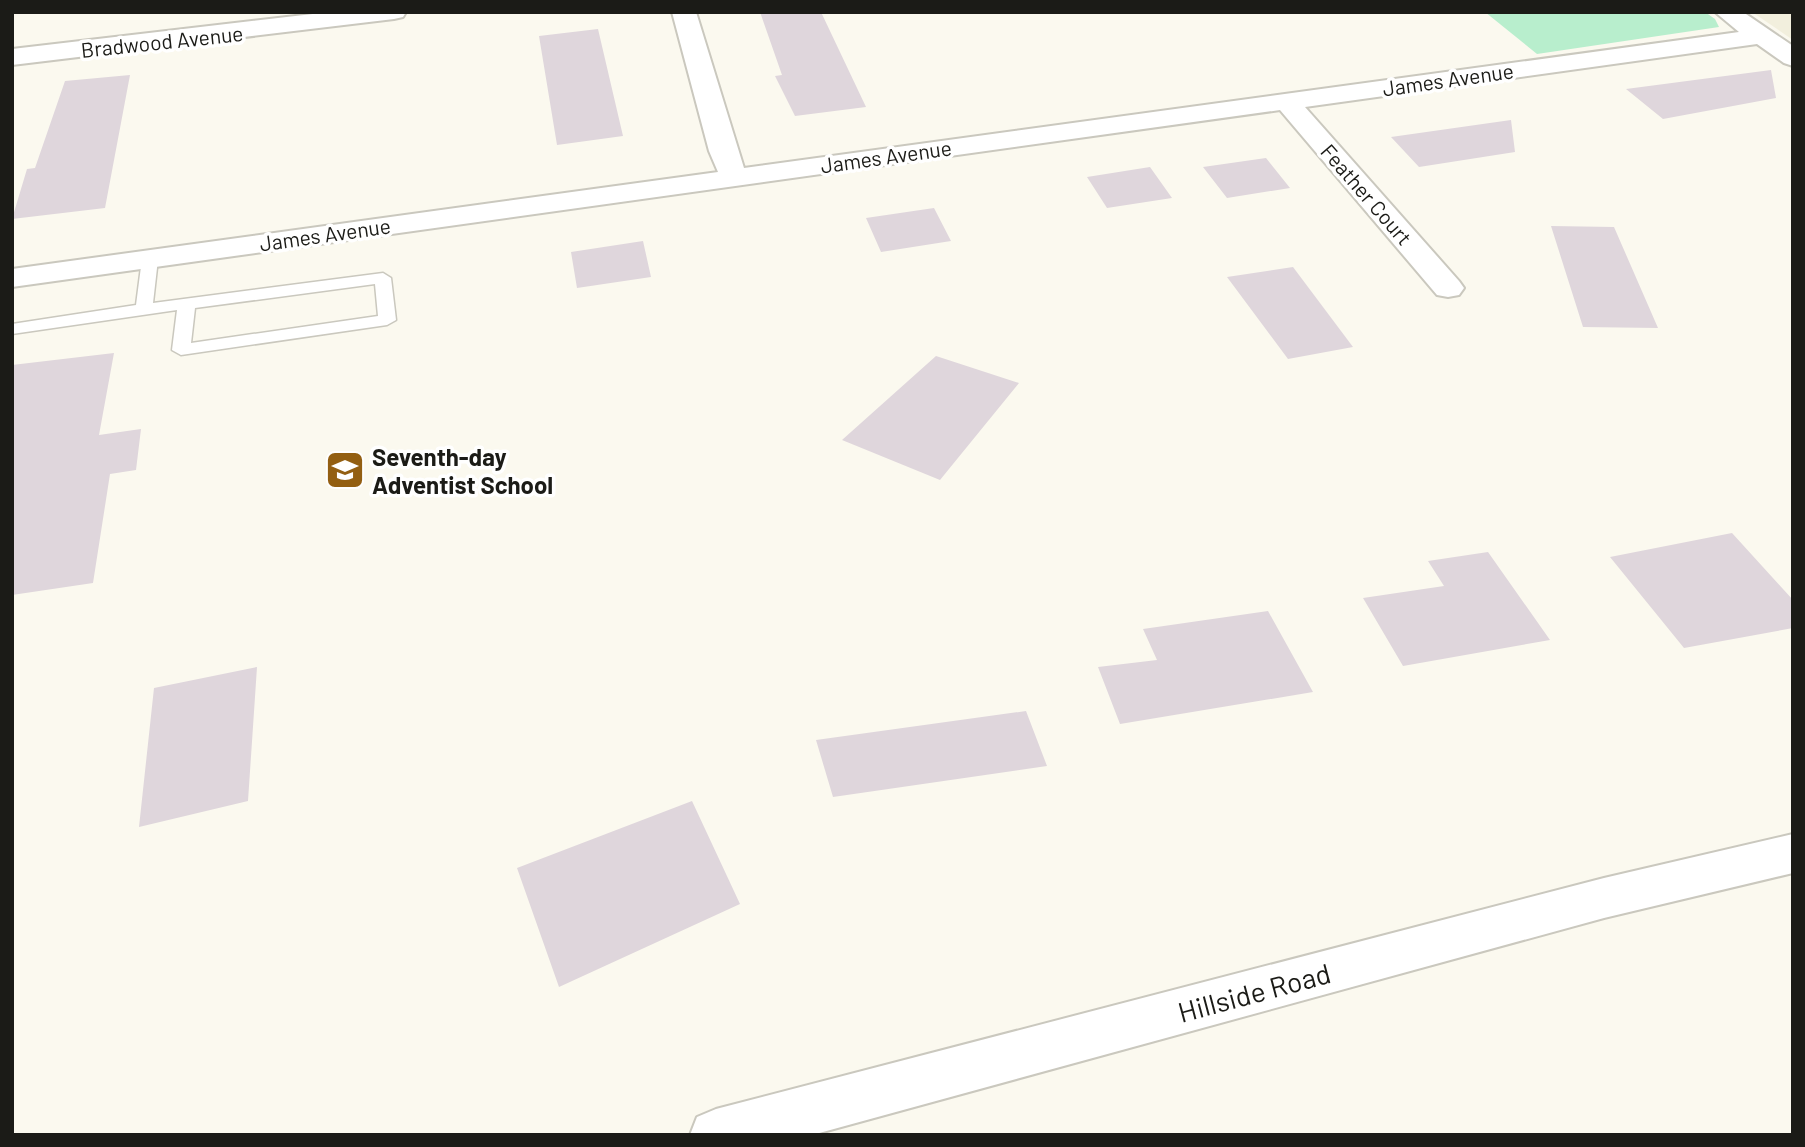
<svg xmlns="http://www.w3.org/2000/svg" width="1805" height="1147" font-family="Barlow,sans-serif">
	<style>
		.built { fill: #f2efdd }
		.green { fill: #b8eecd }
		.building { fill: #dfd6dc }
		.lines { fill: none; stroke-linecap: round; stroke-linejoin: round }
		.service-casing { stroke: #cac8be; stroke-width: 3 }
		.minor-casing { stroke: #cac8be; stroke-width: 4 }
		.service { fill: #fff; fill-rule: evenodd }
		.minor { fill: #fff; fill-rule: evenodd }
		.labels { text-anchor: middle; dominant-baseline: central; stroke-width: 7; stroke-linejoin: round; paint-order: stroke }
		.far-street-label { font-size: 21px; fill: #1b1b17; stroke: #fff }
		.poi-label { font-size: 24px; font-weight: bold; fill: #1b1b17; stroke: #fff; text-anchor: start }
		.near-street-label { font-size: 28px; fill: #1b1b17; stroke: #fff }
	</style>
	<rect width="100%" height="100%" fill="#fbf9ef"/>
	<path class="built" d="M1752 12H1793V40Z"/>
	<path class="green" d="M1485 12H1705L1715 19 1719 27 1537 54Z"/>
	<path class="building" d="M760 12H821L866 107 795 116 775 76 782 75Z
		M598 29 623 136 557 145 539 36Z
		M1771 70 1776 98 1663 119 1626 89Z
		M130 75 105 208 12 219 27 169 35 168 65 81Z
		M1511 120 1515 152 1419 167 1391 137Z
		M1266 158 1290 188 1227 198 1203 167Z
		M1150 167 1172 198 1107 208 1087 177Z
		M934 208 951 241 881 252 866 218Z
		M1551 226 1614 227 1658 328 1583 327Z
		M643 241 651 277 577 288 571 252Z
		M1293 267 1353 347 1288 359 1227 277Z
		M114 353 99 435 141 429 136 470 110 474 93 583 12 595V365Z
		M936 356 1019 383 940 480 842 440Z
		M1732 533 1793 600V628L1684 648 1610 557Z
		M1488 552 1550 640 1403 666 1363 598 1444 586 1428 561Z
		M1268 611 1313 692 1120 724 1098 667 1157 660 1143 629Z
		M257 667 248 801 139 827 154 688Z
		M1026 711 1047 766 833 797 816 740Z
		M692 801 740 904 559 987 517 868Z"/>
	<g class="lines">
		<g class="service-casing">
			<path id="service" d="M150 254 158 259 153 303 383 273 391 278 396 320 387 325 181 355 172 350 177 310 12 334V324L136 305 142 259ZM375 284 378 316 191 343 195 308Z"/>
		</g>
		<g class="minor-casing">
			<path id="minor" d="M330 12H406L403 17 394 19 12 65V49Z
				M672 12H696L744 168 1739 32 1715 12H1743L1793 46V66L1784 63 1757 44 1305 107 1459 281 1464 288 1459 295 1448 297 1437 295 1280 110 12 287V269L718 172 709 151Z
				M1793 834V873L1604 918 812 1135H690L697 1117 716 1109 1604 878Z"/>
		</g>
		<use href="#service" class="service"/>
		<use href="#minor" class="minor"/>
	</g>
	<defs>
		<g id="school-square" transform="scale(2.0125)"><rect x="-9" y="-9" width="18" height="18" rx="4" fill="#935f12" stroke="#fff"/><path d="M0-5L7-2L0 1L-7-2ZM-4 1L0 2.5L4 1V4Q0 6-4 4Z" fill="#fff"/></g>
	</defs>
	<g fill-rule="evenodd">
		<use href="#school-square" x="345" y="470"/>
	</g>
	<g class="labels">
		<g class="far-street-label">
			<text transform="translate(162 41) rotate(-6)">Bradwood Avenue</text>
			<text transform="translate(1448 79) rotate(-8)">James Avenue</text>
			<text transform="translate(886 156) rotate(-8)">James Avenue</text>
			<text transform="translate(1367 194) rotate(49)">Feather Court</text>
			<text transform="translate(325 234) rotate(-8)">James Avenue</text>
		</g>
		<g class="poi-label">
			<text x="372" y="456">Seventh-day<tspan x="372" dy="28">Adventist School</tspan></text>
		</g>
		<g class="near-street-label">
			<text transform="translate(1254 992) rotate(-15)">Hillside Road</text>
		</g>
	</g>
	<rect width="1805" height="1147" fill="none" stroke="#1b1b17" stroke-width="28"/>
</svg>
